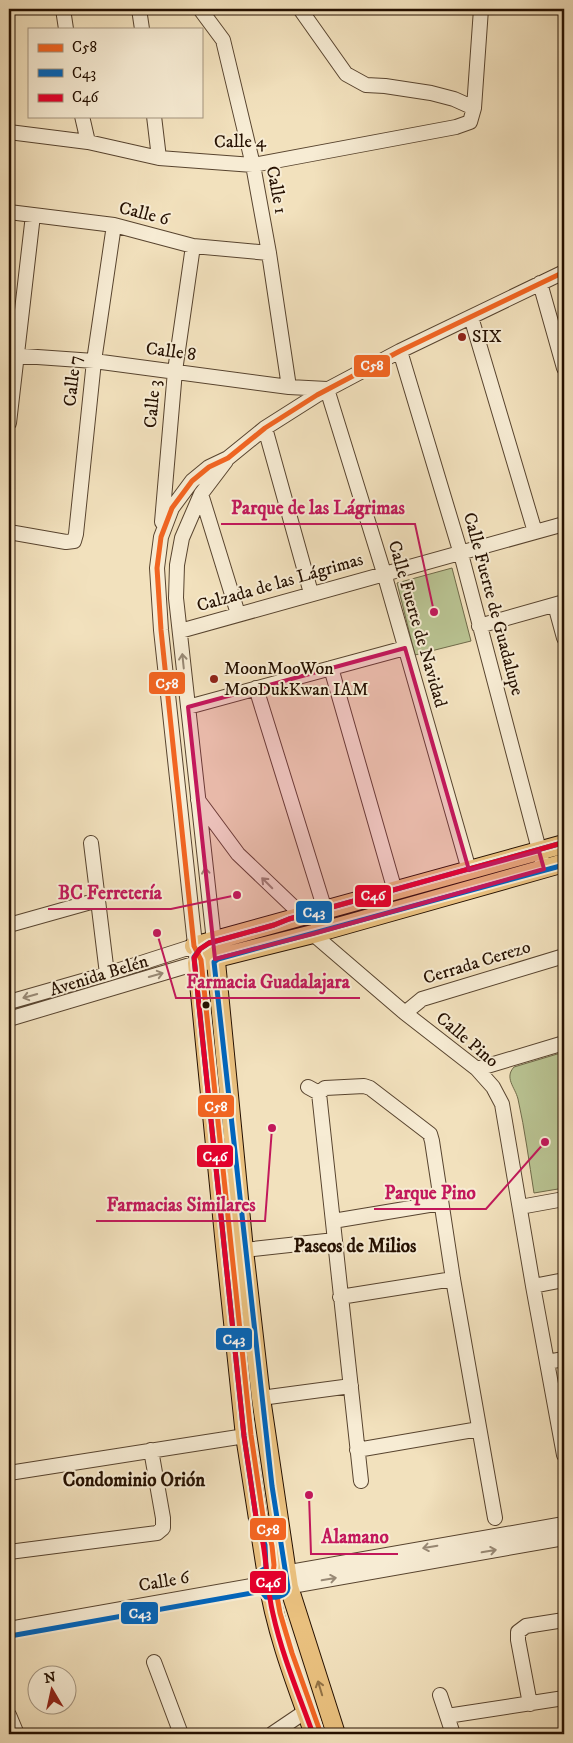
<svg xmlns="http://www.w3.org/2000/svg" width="573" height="1743" font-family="'IM FELL DW Pica',serif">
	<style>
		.green { fill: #b9c392; stroke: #6f6a49 }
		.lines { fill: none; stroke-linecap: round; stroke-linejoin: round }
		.minor-casing { stroke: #58442f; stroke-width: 16 }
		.major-casing { stroke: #251000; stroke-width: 20 }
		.minor { stroke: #f7ecd4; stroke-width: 14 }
		.major { stroke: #e9c07e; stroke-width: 18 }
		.bus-1-casing { stroke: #f7ecd4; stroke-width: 9 }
		.bus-2-casing { stroke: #f7ecd4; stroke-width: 9 }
		.bus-3-casing { stroke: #f7ecd4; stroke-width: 9 }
		.bus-1 { stroke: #f26522; stroke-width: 5 }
		.bus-2 { stroke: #0065bd; stroke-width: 5 }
		.bus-3 { stroke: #e4002b; stroke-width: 5 }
		.oneway { stroke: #988975 }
		.oneway2 { stroke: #917145 }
		.marked { fill: #c2185b; fill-opacity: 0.2; stroke: #c2185b; stroke-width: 4; stroke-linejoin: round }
		.poi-dot { fill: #8f2418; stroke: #f7ecd4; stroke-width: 2 }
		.bus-dot { fill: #251000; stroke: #f7ecd4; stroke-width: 2 }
		.labels { text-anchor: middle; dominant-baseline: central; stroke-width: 4; stroke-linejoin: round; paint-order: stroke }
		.street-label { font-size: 18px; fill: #251000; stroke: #f7ecd4 }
		.poi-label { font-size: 18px; fill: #251000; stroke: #f7ecd4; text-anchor: start }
		.neighbourhood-label { font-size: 19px; font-weight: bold; fill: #251000; stroke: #f7ecd4 }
		.leader { fill: none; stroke: #c2185b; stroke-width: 2 }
		.callout-dot { fill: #c2185b; stroke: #f7ecd4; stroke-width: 2 }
		.callout-label { font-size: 19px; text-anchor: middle; font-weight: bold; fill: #c2185b; stroke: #f7ecd4; stroke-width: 4; stroke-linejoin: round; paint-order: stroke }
		.line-badge { stroke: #f7ecd4; stroke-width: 2 }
		.badge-label { font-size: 14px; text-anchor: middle; font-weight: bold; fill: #fff }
	</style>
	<rect width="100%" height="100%" fill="#f2e1bd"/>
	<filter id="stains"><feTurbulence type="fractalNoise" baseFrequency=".004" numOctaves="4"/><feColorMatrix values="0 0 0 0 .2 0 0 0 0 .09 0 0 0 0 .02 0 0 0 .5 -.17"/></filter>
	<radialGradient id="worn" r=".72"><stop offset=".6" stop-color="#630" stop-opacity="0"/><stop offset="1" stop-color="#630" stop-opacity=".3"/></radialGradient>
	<path class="green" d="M452 568 471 641 415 655 397 583Z
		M564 1052V1188L534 1193C529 1162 525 1130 518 1099 515 1087 504 1078 514 1067Z"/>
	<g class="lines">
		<g class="minor-casing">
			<path id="minor" d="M63 9 66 29
				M139 9 142 29
				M200 9 223 40 253 165 269 253 289 387
				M300 9 346 74 366 85 385 86 431 93 454 99 474 108
				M82 116 88 142
				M154 116 159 158
				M9 132 88 142 159 158 253 165 456 127 470 122 474 108 481 9
				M9 212 114 225 193 246 269 253
				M540 283 564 368
				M471 317 535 532
				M400 351 461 554 542 861
				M9 355 94 361 289 387 327 389 384 573 469 870
				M9 423 33 215
				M265 428 311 593
				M201 494 238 614
				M162 522 175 371 193 246
				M9 532 66 542 74 541 76 534 94 361 114 225
				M555 605 564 638
				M479 626 564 602
				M180 631 564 524
				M331 668 395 891
				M256 688 325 910
				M188 707 405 648
				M198 800 238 854 303 916
				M91 843 107 974
				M9 925 98 900
				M313 934 405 1013 477 1069 493 1087 502 1104 533 1286 564 1455
				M214 941 176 598 177 565 182 538 201 494 226 461
				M9 1002 107 974 194 946
				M405 1013 422 999 564 956
				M9 1019 197 963 161 630 157 568 161 537 172 508 192 481 209 467 228 458 265 428 317 395 400 351 564 272
				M477 1069 564 1043
				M308 1087 319 1093 325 1088 364 1086 370 1088 430 1134 432 1141 453 1279 495 1518
				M319 1093 361 1481
				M520 1207 564 1199
				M333 1221 441 1203
				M244 1250 335 1240
				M533 1286 564 1280
				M340 1297 453 1279
				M547 1362 564 1359
				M261 1398 351 1386
				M357 1450 479 1429
				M9 1473 245 1436
				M9 1552 157 1533 163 1528V1518L151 1450
				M267 1576 564 1524
				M269 1590 564 1538
				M9 1629 268 1583
				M154 1662 181 1734
				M440 1695 453 1734
				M530 1704 518 1640V1632L526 1626 564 1620
				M9 1715 17 1734
				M447 1716 564 1698
				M272 1734 306 1711"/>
		</g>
		<g class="major-casing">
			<path id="major" d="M214 941 244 1250 261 1398 289 1587 336 1734
				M194 946 564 844
				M314 1734C295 1682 275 1630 267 1576L245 1436 225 1246 197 963 313 934 564 863"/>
		</g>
		<use href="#minor" class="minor"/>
		<use href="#major" class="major"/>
		<g class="bus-1-casing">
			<path id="bus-1" d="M321 1734 292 1653 280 1613 273 1574 274 1565 272 1546 267 1524 263 1516 251 1435 201 960 194 946 161 630 157 568 161 537 172 508 192 481 209 467 228 458 265 428 317 395 400 351 564 272"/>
		</g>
		<g class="bus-2-casing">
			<path id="bus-2" d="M562 843 289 919 274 925 209 943 200 949 194 957 244 1436 256 1517 265 1545 266 1568 261 1571C258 1579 260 1592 266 1597 274 1598 287 1597 288 1588L272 1486 214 962 218 959 564 865
				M10 1636 269 1590"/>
		</g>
		<g class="bus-3-casing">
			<path id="bus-3" d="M313 1734C299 1695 282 1655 273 1614 265 1582 268 1549 256 1517L244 1436 194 958 200 949 209 943 274 925 289 919 562 843"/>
		</g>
		<use href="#bus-1" class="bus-1"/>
		<use href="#bus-2" class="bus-2"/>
		<use href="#bus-3" class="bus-3"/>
	</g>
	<defs><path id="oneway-shaft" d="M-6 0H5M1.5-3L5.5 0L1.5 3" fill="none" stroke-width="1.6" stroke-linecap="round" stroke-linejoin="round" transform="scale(1.25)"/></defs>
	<g class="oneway">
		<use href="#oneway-shaft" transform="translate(183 661) rotate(-96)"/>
		<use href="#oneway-shaft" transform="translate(206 875) rotate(-97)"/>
		<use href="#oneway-shaft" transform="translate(267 883) rotate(-135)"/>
		<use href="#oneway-shaft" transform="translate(156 975) rotate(-16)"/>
		<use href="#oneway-shaft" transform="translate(30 996) rotate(164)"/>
		<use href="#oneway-shaft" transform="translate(430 1547) rotate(170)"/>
		<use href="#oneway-shaft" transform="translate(489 1551) rotate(-10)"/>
		<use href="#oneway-shaft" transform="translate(329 1579) rotate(-10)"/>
	</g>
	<use class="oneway2" href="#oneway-shaft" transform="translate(320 1688) rotate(-107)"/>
	<path class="marked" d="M405 648 469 870 539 851 544 869 313 934 215 959 188 707Z"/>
	<g class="poi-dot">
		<circle cx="462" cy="337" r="5"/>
		<circle cx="214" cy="679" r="5"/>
	</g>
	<circle class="bus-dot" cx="206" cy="1005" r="4.5"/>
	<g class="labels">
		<g class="street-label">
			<text transform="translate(240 142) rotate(-1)">Calle 4</text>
			<text transform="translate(276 190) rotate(79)">Calle 1</text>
			<text transform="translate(144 214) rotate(14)">Calle 6</text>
			<text transform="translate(171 352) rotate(7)">Calle 8</text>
			<text transform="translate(73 381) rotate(-84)">Calle 7</text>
			<text transform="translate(153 404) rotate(-85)">Calle 3</text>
			<text transform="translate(280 583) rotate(-16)">Calzada de las Lágrimas</text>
			<text transform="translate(493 604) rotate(75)">Calle Fuerte de Guadalupe</text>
			<text transform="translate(417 624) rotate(74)">Calle Fuerte de Navidad</text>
			<text transform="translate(477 963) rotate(-17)">Cerrada Cerezo</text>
			<text transform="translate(99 976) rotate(-17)">Avenida Belén</text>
			<text transform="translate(467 1040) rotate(40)">Calle Pino</text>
			<text transform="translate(164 1582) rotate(-10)">Calle 6</text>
		</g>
		<g class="poi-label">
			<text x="472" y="337">SIX</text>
			<text x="224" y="669">MoonMooWon<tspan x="224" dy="21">MooDukKwan IAM</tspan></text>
		</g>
		<g class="neighbourhood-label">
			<text x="355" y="1246">Paseos de Milios</text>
			<text x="134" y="1480">Condominio Orión</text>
		</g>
	</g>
	<path class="leader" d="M434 612L415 524H221M237 895L171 909H48M157 933L176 998H360M545 1142L486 1209H374M272 1128L265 1221H96M309 1495L311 1554H398"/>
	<g class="callout-dot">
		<circle cx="434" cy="612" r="5"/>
		<circle cx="237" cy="895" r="5"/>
		<circle cx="157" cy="933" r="5"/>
		<circle cx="545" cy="1142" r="5"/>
		<circle cx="272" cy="1128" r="5"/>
		<circle cx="309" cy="1495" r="5"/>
	</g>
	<g class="callout-label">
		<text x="318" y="514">Parque de las Lágrimas</text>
		<text x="110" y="899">BC Ferretería</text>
		<text x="268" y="988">Farmacia Guadalajara</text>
		<text x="430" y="1199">Parque Pino</text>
		<text x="181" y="1211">Farmacias Similares</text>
		<text x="355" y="1543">Alamano</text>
	</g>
	<g class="line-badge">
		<rect x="353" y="354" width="38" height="24" rx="5" fill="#f26522"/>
		<rect x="148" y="671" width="38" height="24" rx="5" fill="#f26522"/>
		<rect x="354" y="884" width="38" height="24" rx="5" fill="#e4002b"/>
		<rect x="295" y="900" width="38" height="24" rx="5" fill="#0065bd"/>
		<rect x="197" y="1094" width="38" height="24" rx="5" fill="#f26522"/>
		<rect x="196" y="1144" width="38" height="24" rx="5" fill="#e4002b"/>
		<rect x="215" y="1327" width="38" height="24" rx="5" fill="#0065bd"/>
		<rect x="249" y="1517" width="38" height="24" rx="5" fill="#f26522"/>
		<rect x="249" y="1570" width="38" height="24" rx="5" fill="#e4002b"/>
		<rect x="120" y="1601" width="39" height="24" rx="5" fill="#0065bd"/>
	</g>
	<g class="badge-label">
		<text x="372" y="370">C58</text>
		<text x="167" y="688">C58</text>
		<text x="373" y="900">C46</text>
		<text x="314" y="917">C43</text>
		<text x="216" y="1111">C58</text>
		<text x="215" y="1161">C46</text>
		<text x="234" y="1344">C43</text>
		<text x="268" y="1534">C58</text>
		<text x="268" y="1587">C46</text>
		<text x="140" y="1618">C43</text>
	</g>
	<rect width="573" height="1743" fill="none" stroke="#f2e1bd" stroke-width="30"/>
	<rect x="10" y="10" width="553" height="1723" fill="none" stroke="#251000" stroke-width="2.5"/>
	<rect x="15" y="15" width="543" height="1713" fill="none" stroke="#251000"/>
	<rect x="28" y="28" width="175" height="90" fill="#f7ecd4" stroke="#a3947f"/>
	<rect x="38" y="44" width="25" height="8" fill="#f26522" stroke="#a3947f"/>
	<text x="72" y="52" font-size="15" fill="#251000">C58</text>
	<rect x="38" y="69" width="25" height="8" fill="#0065bd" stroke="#a3947f"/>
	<text x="72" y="78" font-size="15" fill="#251000">C43</text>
	<rect x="38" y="94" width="25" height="8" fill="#e4002b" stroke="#a3947f"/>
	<text x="72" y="102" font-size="15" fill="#251000">C46</text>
	<g transform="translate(52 1690) rotate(351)"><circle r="24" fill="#f7ecd4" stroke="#a3947f"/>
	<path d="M0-4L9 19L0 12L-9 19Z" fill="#8f2418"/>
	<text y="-8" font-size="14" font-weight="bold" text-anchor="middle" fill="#251000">N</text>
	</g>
	<rect width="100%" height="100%" filter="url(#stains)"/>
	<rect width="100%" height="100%" fill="url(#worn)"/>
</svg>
